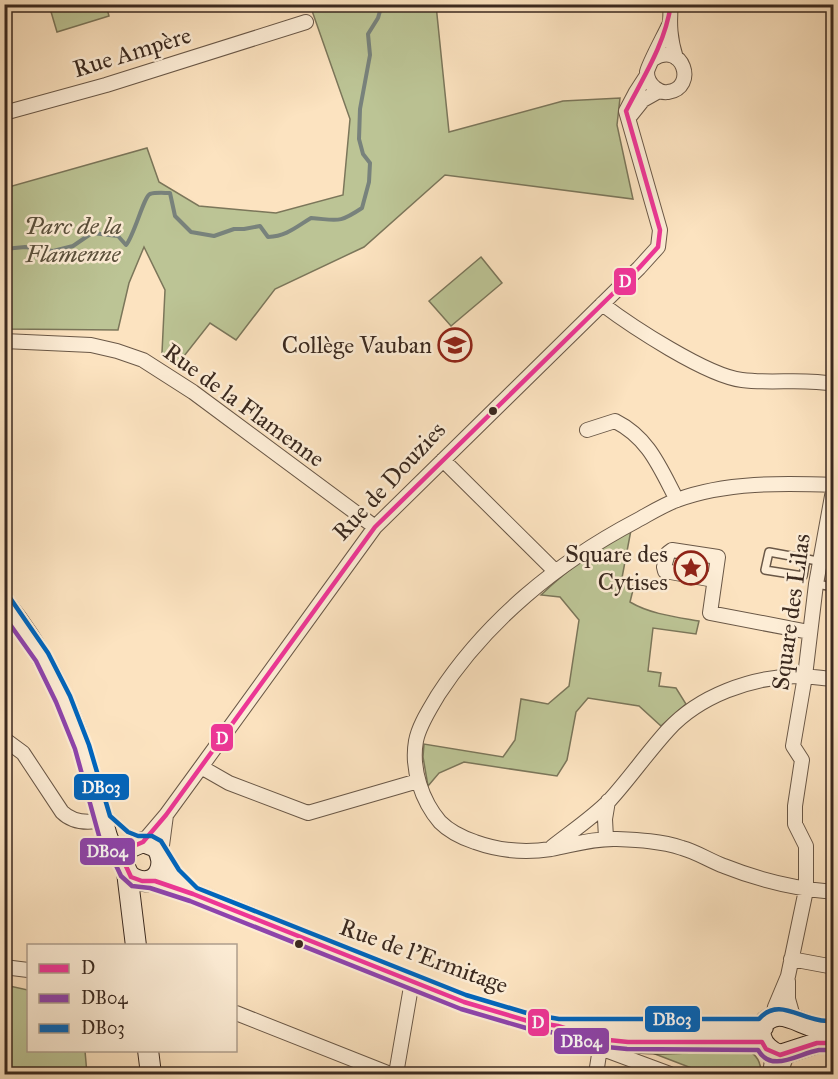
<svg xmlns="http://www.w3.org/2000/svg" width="838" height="1079" font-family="'IM FELL Great Primer',serif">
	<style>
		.green { fill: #bcc495; stroke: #7b765a; stroke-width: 1.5 }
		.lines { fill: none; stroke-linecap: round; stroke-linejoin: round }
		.stream { stroke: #78827c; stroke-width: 4 }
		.lane-casing { stroke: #6a5847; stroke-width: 10 }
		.street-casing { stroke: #6a5847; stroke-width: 16 }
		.secondary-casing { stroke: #3a291f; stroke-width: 22 }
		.lane { stroke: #fdedd6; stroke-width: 7 }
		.street { stroke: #fdedd6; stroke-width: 14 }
		.secondary { stroke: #fdedd6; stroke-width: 20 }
		.bus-1-casing { stroke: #fdedd6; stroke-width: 9 }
		.bus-2-casing { stroke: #fdedd6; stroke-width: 9 }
		.bus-3-casing { stroke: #fdedd6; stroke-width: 9 }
		.bus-1 { stroke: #ee3697; stroke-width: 4.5 }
		.bus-2 { stroke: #8e44ad; stroke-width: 4.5 }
		.bus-3 { stroke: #0065bd; stroke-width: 4.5 }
		.bus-dot { fill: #3a291f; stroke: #fdedd6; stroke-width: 2 }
		.labels { text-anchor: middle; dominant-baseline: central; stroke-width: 5; stroke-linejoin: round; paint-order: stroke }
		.street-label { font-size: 24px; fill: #3a291f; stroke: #fdedd6 }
		.park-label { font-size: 24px; font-style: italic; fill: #5a503c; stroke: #fdedd6 }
		.poi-label { font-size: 24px; fill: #3a291f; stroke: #fdedd6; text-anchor: end }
		.line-badge { stroke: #fdedd6; stroke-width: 2 }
		.badge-label { font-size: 16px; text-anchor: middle; font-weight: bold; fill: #fff }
	</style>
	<rect width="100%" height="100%" fill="#fce3c0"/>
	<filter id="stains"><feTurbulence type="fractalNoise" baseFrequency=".00333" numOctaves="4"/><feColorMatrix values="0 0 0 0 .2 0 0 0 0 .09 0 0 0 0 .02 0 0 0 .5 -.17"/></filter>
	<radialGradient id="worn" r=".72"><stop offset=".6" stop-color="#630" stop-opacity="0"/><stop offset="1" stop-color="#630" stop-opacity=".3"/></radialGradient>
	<path class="green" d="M49 5H106L109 16 57 32Z
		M310 5H436L449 132 563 101 620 98 617 125 633 199 445 175 364 247 275 289 236 340 210 323 177 365 162 353 165 290 144 247 129 283 118 330 5 329V188L147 148 159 182 199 206 276 213 343 195 350 119Z
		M481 257 502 283 451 326 429 301Z
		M631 530 621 583 634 586 630 602C650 614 676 617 699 621L696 634 653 628 648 671 661 673 659 686 676 688 686 704 661 726 639 706 588 698 576 712 567 760 557 776 464 762 439 773 428 786 423 757 424 744 503 757 515 740 521 699 548 704 569 686 579 620 560 597 541 595C571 566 596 550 631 530Z
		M5 985 28 990V1050L85 1051 87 1074H5Z
		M642 1049 748 1051C758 1055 761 1064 761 1074H707Z"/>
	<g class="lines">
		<path class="stream" d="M4 249 25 247 53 251 73 246 92 233 118 236 126 245C134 236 144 196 150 194 156 192 164 193 170 193L175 216 191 232 214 236 234 229H244L260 226 268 237C287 236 296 227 311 218 338 220 338 224 362 208L369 182 370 163 363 154 359 139 360 109 370 55 368 34 378 18 382 4"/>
		<g class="lane-casing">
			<path id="lane" d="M806 559 803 576 765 570 769 552 834 564
				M816 584 834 587"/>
		</g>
		<g class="street-casing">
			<path id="street" d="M671 4C669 24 670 39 676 58
				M653 59C683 40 698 88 668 92 663 93 659 91 655 88 650 84 647 79 647 72 648 65 665 34 669 25
				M4 113 106 85 306 22
				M631 115 643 100 659 91
				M602 304C631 326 707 376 742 380 772 384 804 378 834 384
				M4 341 91 345 117 351 143 360 193 392 375 527
				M587 430 615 421C649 438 660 468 677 500
				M443 460 555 571
				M714 580 665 571 664 567 668 553 672 550 718 557 710 613 809 632
				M4 739 23 753 62 812C73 823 89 823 103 820
				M201 767 229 783 308 813 418 781
				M606 838 605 819 608 801
				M143 842 166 815 201 767 375 527 639 268 658 247 660 230 626 111 636 92 647 75
				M552 847C571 832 592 818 609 801 630 778 647 753 668 730 699 696 751 677 797 676 809 676 821 678 834 679
				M161 853 166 815
				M791 959 834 967
				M4 967 28 970
				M788 981V999L794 1020
				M236 1013 390 1074
				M773 1016 775 1007 788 976 806 890V846L795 824V806L802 760 793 746 805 676 816 584 834 485C783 483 725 482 677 500 663 505 649 514 636 521 558 562 486 621 438 695 430 709 419 725 416 741 411 769 422 801 440 822 450 832 463 838 475 842 500 851 525 853 551 849 573 845 594 838 617 839 639 840 661 841 682 848 697 852 710 861 724 866 759 880 797 889 834 892
				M600 1048 670 1074
				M396 1074 412 981
				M596 1074 600 1048 599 1041
				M770 1074 773 1053
				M780 1074 787 1054"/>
		</g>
		<g class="secondary-casing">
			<path id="secondary" d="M4 602C39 646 66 697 83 751 89 771 96 791 101 812 104 822 105 835 110 843 114 848 118 852 121 857 126 865 125 875 135 879 157 889 169 864 156 847L143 842 129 848 123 862
				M163 861 173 875 193 894 464 1002 528 1021 558 1026 763 1027
				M127 872 136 946
				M834 1029C827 1028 820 1029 814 1027 802 1024 785 1012 773 1017 752 1025 760 1049 780 1055L817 1043H834
				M580 1033C637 1051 703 1040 762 1042
				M148 1050 151 1074"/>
		</g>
		<use href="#lane" class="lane"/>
		<use href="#street" class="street"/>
		<use href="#secondary" class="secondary"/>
		<g class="bus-1-casing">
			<path id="bus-1" d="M671 4C665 44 644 76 626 111L660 230 658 247 639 268 375 527 166 815 143 842 129 848 125 864 131 877 142 881H155L193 894 464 1002 528 1021 558 1026 599 1039 628 1042H762L766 1049 780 1055 817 1043H834"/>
		</g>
		<g class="bus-2-casing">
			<path id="bus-2" d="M4 616 36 661 56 702 75 749 101 843 114 861 121 876 132 886 150 888 190 901 461 1009 526 1028 556 1033 597 1046 627 1049 758 1050C772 1074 799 1053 819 1050 824 1050 829 1050 834 1050"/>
		</g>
		<g class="bus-3-casing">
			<path id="bus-3" d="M10 598 48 653 70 696 89 745 110 816 128 832 138 836H152L161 841 179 870 197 888 466 995 530 1014 559 1019H759C777 998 798 1017 819 1020 823 1021 829 1021 834 1021"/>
		</g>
		<use href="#bus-1" class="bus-1"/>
		<use href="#bus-2" class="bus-2"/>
		<use href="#bus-3" class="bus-3"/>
	</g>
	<defs>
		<g id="school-ring" transform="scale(1.725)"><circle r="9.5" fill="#fdedd6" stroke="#8f2418" stroke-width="1.5"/><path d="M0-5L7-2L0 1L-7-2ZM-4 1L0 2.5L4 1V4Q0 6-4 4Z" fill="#8f2418"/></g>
		<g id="sight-ring" transform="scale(1.725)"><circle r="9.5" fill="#fdedd6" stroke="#8f2418" stroke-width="1.5"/><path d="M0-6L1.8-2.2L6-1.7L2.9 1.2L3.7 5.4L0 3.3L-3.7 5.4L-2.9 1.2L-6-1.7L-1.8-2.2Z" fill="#8f2418"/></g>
	</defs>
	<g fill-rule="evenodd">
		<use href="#school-ring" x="455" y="345"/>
		<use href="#sight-ring" x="691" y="568"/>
	</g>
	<g class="bus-dot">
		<circle cx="493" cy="411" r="5"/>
		<circle cx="299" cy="944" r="5"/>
	</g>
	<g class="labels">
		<g class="street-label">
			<text transform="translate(132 52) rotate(-17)">Rue Ampère</text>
			<text transform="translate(244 405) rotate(36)">Rue de la Flamenne</text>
			<text transform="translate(389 481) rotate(-47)">Rue de Douzies</text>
			<text transform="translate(791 612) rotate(-82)">Square des Lilas</text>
			<text transform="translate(424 956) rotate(20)">Rue de l'Ermitage</text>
		</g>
		<g class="park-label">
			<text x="73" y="226">Parc de la<tspan x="73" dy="28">Flamenne</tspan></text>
		</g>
		<g class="poi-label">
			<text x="432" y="345">Collège Vauban</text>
			<text x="668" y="554">Square des<tspan x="668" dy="28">Cytises</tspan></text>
		</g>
	</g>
	<g class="line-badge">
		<rect x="613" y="267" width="24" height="29" rx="6" fill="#ee3697"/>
		<rect x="210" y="723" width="24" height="29" rx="6" fill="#ee3697"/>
		<rect x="73" y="773" width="57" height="28" rx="6" fill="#0065bd"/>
		<rect x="79" y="837" width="57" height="29" rx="6" fill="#8e44ad"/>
		<rect x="644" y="1005" width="57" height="28" rx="6" fill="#0065bd"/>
		<rect x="527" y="1008" width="23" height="29" rx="6" fill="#ee3697"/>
		<rect x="553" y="1027" width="57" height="28" rx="6" fill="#8e44ad"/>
	</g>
	<g class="badge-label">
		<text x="625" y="287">D</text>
		<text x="222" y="744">D</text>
		<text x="101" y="793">DB03</text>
		<text x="107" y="857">DB04</text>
		<text x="672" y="1025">DB03</text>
		<text x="538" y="1028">D</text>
		<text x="581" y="1047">DB04</text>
	</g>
	<rect width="838" height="1079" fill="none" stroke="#fce3c0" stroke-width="24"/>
	<rect x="6" y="6" width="826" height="1067" fill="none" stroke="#3a291f" stroke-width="3"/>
	<rect x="12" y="12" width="814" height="1055" fill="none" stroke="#3a291f" stroke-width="1.5"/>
	<rect x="27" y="944" width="210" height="108" fill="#fdedd6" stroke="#af9f8d" stroke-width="1.5"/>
	<rect x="39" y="964" width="30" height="9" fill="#ee3697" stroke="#af9f8d" stroke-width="1.5"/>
	<text x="81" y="974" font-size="18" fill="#3a291f">D</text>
	<rect x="39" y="994" width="30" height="9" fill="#8e44ad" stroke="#af9f8d" stroke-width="1.5"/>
	<text x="81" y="1004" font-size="18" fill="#3a291f">DB04</text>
	<rect x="39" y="1024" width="30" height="9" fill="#0065bd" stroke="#af9f8d" stroke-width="1.5"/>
	<text x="81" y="1034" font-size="18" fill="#3a291f">DB03</text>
	<rect width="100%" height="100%" filter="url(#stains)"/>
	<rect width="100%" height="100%" fill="url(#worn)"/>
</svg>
